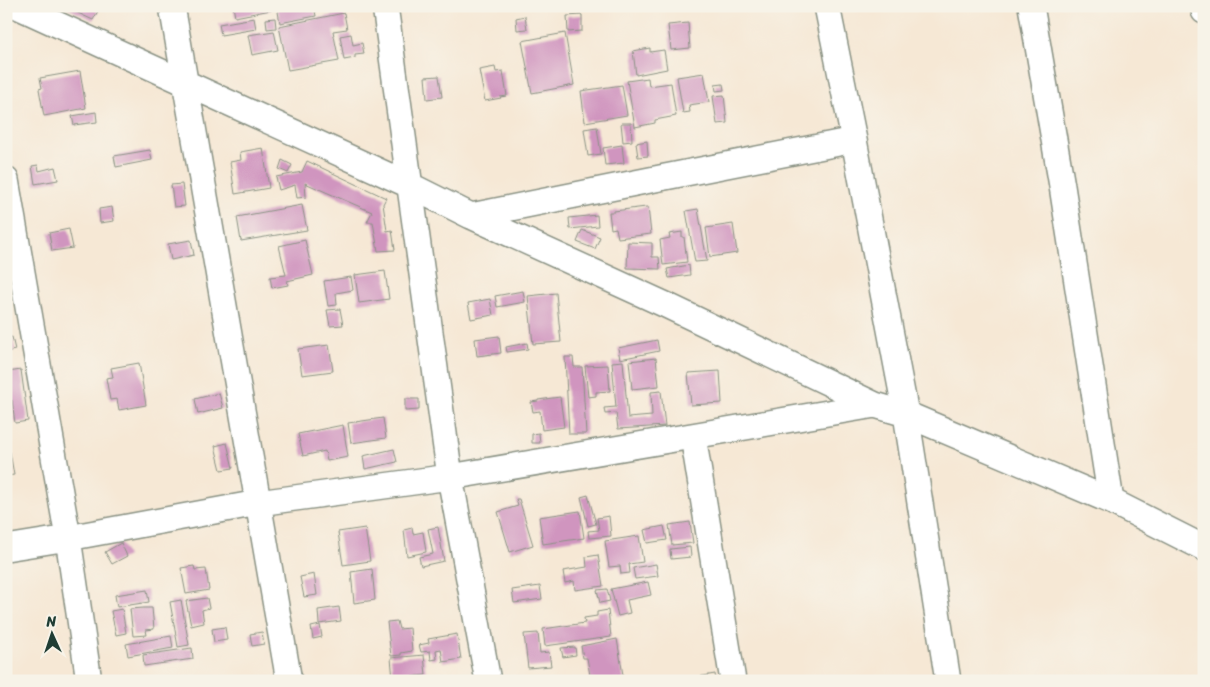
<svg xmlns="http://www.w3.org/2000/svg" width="1210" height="687" font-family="Sriracha,sans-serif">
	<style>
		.building { fill: #d095bf }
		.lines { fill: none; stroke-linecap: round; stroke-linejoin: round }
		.street-casing { stroke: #8a9284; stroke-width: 28 }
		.street { stroke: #fff; stroke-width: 25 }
	</style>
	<rect width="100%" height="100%" fill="#f7f3e8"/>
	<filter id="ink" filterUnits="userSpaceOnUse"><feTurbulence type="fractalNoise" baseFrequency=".02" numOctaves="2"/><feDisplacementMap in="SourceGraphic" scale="10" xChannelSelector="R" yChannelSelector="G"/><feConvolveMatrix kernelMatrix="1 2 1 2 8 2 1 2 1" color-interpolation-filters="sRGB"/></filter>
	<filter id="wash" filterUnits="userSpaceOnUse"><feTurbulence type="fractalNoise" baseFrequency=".0096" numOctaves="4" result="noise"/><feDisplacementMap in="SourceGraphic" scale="20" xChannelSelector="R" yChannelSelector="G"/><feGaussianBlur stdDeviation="1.12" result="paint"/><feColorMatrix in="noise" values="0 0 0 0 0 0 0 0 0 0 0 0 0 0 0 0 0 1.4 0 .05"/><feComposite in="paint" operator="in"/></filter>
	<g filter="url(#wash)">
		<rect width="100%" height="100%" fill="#f6e8d5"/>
		<g id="blocks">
			<path class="building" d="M63 6H97L95 9 98 11 93 20Z
				M233 6H271V10L235 17Z
				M277 6H314L316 16 280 23Z
				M344 13 347 29 333 31 339 61 288 70 279 26Z
				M582 15V31L568 32 567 16Z
				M525 16 527 29 517 30 516 18Z
				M254 18 256 29 221 35 219 24Z
				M275 18 276 28 267 29 266 19Z
				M688 23 690 48 671 50 668 25Z
				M274 31 278 50 252 55 248 35Z
				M565 33 574 85 532 93 522 41Z
				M351 34 353 45 362 43 364 54 355 55V58L344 60 340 36Z
				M650 48V52L664 50 667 69 636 75 633 51Z
				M495 67 496 72 503 71 507 96 500 97 501 98 485 101 479 70Z
				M80 71 86 108 44 116 39 89 42 88 40 78Z
				M704 73 709 102 689 105 690 112 683 113 677 77Z
				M439 76 442 97 427 99 425 77Z
				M648 78 649 86 671 83 676 116 655 120V123L635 127 627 81Z
				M723 84 724 90 716 91 715 85Z
				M622 85 627 115 585 122 581 91Z
				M724 95 727 123 717 124 713 96Z
				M96 112 97 122 74 125 72 116Z
				M621 123H631L632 141 623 142Z
				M597 127 601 154 588 156 584 129Z
				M647 141 648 156 638 157 636 143Z
				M622 145 624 163 605 165 603 148Z
				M263 148 269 188 235 194 230 162 241 160 240 152Z
				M150 150 152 160 116 167 114 156Z
				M282 160 292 165 288 173 279 169Z
				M307 161 386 198 383 204 387 231 392 230 395 250 378 251 373 222H367L372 212 305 183 306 197 297 198 295 185 279 190 276 177 302 172Z
				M38 165 39 171 55 167 58 180 35 184 32 166Z
				M182 184 185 206 174 207 171 185Z
				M302 205 307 230 241 241 237 217Z
				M112 207 114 221 100 223 99 209Z
				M646 207H648L651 234 618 238 616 228 611 229 609 212H614V211Z
				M698 209 707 261 695 262 686 211Z
				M597 215 598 226 570 229 569 218Z
				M733 224 737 253 710 257 706 228Z
				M69 229 73 248 52 251 49 233Z
				M582 230 600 237 595 249 577 242Z
				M682 232V237H684L687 262 663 265 660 240 670 238 669 234Z
				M191 240 194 255 171 260 168 244Z
				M305 240 313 275 287 281 288 285 272 288 270 277 286 275 279 246Z
				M628 242 652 243V257H659L660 269 627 268Z
				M689 265 690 275 669 278 667 269Z
				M385 271 389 299 359 303 355 275Z
				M351 277 353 290 336 293 337 305 328 306 324 281Z
				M523 291 525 302 497 307 495 296Z
				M556 293 561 342 533 344 528 296Z
				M490 299 493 315 471 319 468 303Z
				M340 309 343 325 330 326 327 310Z
				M499 336 501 353 477 356 475 339Z
				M12 337 15 350 6 352V338Z
				M657 340 659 351 620 359 618 348Z
				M527 343 528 349 507 352 506 347Z
				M329 345 333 371 302 375 298 349Z
				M565 357H573L574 367H582L586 434H569Z
				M656 358 659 386 632 389 629 361Z
				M623 361 628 418 652 416 651 392 661 391 665 426 618 429 616 413 605 414 604 408 616 407 612 362Z
				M139 363 146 405 119 410 117 399 110 400 106 378 113 377 111 368Z
				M608 365 610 391 596 392V396L588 397 585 366Z
				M21 370 28 421 15 423 12 400 6 401V379L9 378 8 372Z
				M720 371 722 403 691 405 688 373Z
				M219 393 223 408 198 414 195 399Z
				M560 397 564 427 542 430 540 411 533 412 531 402 538 401V400Z
				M405 399H419V410L405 411Z
				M383 418 386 438 351 443 348 423Z
				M343 425 348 457 327 461 325 451 303 456 298 434Z
				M539 433 540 443H532V434Z
				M227 443 233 468 221 470 215 446Z
				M394 449 397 462 365 469 363 456Z
				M10 452 14 475 6 476V453Z
				M588 495 596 524 588 526 581 497Z
				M516 499H519L533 545 510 552 498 512 518 506Z
				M580 511 584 538 543 544 539 517Z
				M609 516 611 536 589 538 588 531 599 530 597 518Z
				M690 522 693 543 672 545 669 525Z
				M664 526 667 540 647 543 644 530Z
				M438 527 444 561 421 566 419 557 433 554 428 529Z
				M365 528 370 561 343 565 338 532Z
				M412 528 413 534 423 532 426 552 407 556 404 530Z
				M639 536 643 562 629 564 630 573 621 574 620 566 609 567 605 541Z
				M121 543 127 556 112 564 105 552Z
				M690 547 691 557 671 559 670 549Z
				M598 555 603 586 575 590 574 581 565 583 563 571 587 567 586 557Z
				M656 564 658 576 635 579 633 568Z
				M194 566 195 570 206 569 209 590 186 594 181 568Z
				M372 569 375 600 354 603 351 572Z
				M314 574 317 595 304 597 300 577Z
				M648 582 651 595 627 600 630 613 618 616 611 589Z
				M540 586 542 599 514 603 512 590Z
				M607 589 610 601 600 603 597 590Z
				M147 590 149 602 117 607 115 595Z
				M207 598 209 608 202 610 204 623 191 626 186 601Z
				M181 600 189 645 178 647 170 602Z
				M339 607 341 621 319 624 318 610Z
				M144 608H152L154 629 146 630 147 635 133 636 130 609Z
				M122 609 126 633 116 635 111 611Z
				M608 610 611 637 545 646 543 629 585 623 584 618 597 616V612Z
				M397 621 399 629 410 628 412 651 401 653V655L391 656 387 622Z
				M320 625 322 637 313 639 311 627Z
				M225 627 227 640 214 642 212 629Z
				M262 632 264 644 252 646 250 634Z
				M538 633 540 653 549 652 551 666 528 668 524 634Z
				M457 634 461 659 443 662 441 649 436 650 437 659 431 660 430 651 421 652 419 645 429 643 428 639Z
				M171 636 173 648 128 656 126 644Z
				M617 639 624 681H591L587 658H583L581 646Z
				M575 647 576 655 563 657 561 648Z
				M192 648 193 659 144 666 143 655Z
				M424 655 426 675 393 679 391 658Z
				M715 674 716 681H692L691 678Z"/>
		</g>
	</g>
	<g filter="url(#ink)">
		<use href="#blocks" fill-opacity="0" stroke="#8a9284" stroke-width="1"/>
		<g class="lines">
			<g class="street-casing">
				<path id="street" d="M17 6 409 185 471 216 666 305 875 405 906 414 1111 501 1204 548
					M172 6 289 681
					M385 6 450 477 488 681
					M827 6 854 140 906 414 948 681
					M1031 6 1062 186 1111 501
					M1203 6 1204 11
					M6 180 68 538 89 681
					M471 216 660 178 854 140
					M693 436 733 681
					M6 548 68 538 258 503 450 477 875 405"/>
			</g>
			<use href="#street" class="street"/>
		</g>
	</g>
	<rect width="1210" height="687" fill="none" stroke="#f7f3e8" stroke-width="25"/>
	<g transform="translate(52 634) rotate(357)" stroke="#f7f3e8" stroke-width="4" paint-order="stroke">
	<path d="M0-4L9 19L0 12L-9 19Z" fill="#1f3d34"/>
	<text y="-8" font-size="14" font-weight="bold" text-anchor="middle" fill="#1f3d34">N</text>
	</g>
</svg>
